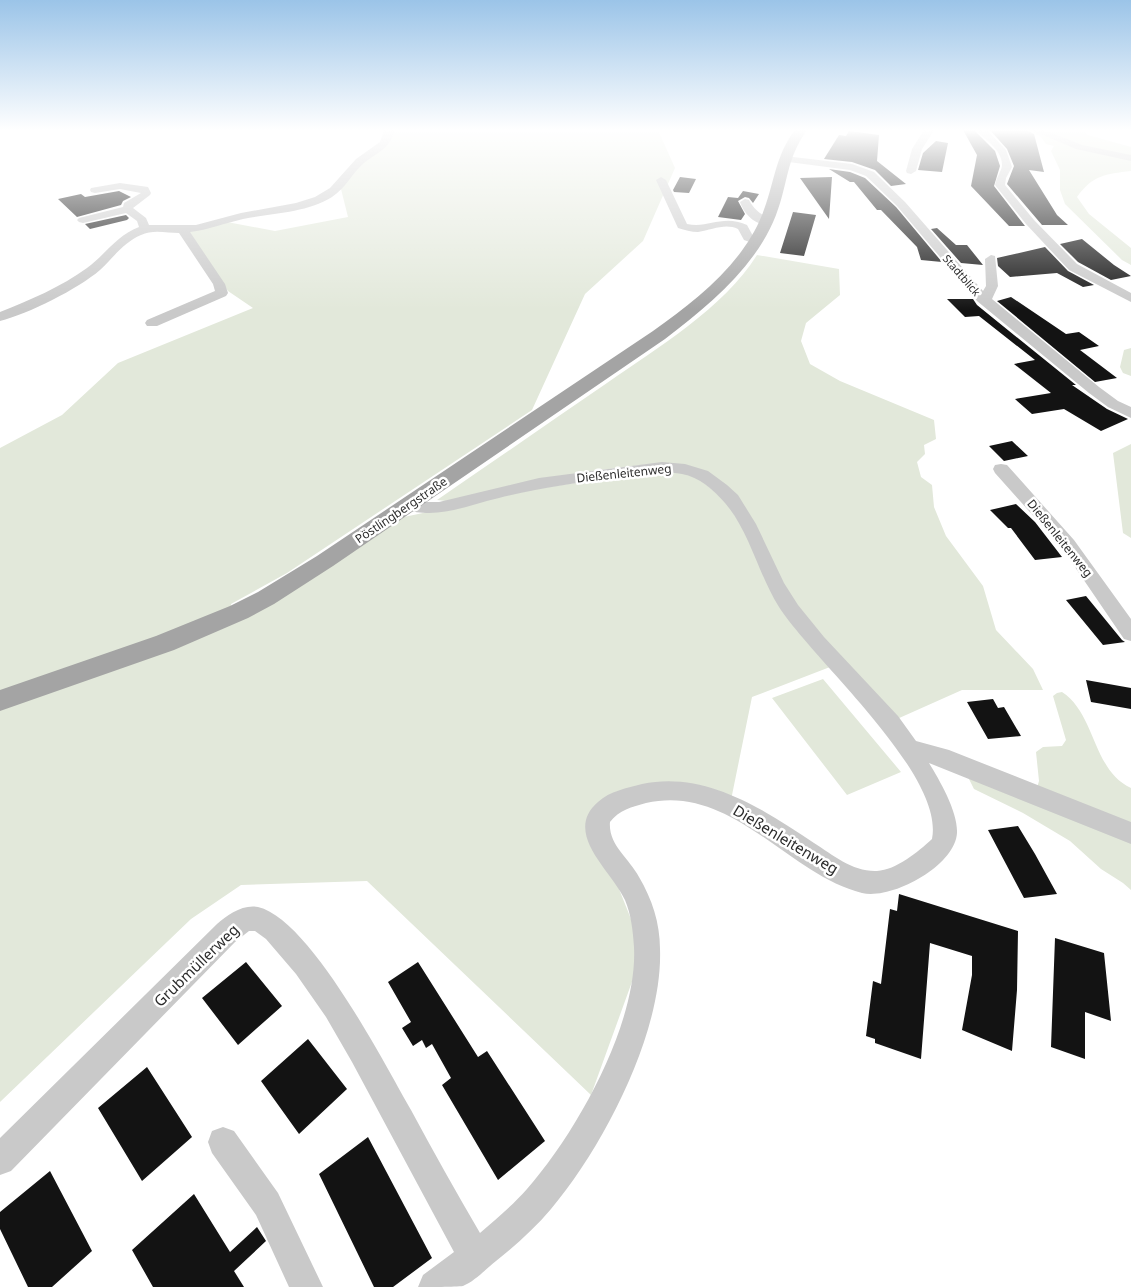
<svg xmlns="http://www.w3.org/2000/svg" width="1131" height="1287" font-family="'Noto Sans',sans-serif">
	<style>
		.green { fill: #e2e8da }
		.building { fill: #131313 }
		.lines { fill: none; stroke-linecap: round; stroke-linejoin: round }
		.minor { fill: #c9c9c9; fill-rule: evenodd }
		.major { fill: #a4a4a4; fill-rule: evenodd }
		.labels { text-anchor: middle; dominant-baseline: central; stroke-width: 5; stroke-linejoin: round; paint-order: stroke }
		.far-street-label { font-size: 11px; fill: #2c2c2c; stroke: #fff }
		.street-label { font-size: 12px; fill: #2c2c2c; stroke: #fff }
		.near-street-label { font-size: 15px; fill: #2c2c2c; stroke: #fff }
	</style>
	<rect width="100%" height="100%" fill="#fff"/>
	<path class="green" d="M391 130H658L675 168 643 241 585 294 532 410 287 573 231 604 234 621 404 517 536 489 638 473 675 471 697 477 726 501 830 667 752 697 731 800 640 788 598 828 611 869 633 924 637 968 591 1095 367 881 241 885 191 919 0 1102V448L62 415 118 363 253 308 228 291 189 235 190 231 227 222 275 231 348 217 340 185 357 165 387 143 393 135Z
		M1029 130H1034L1054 140 1053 137 1039 130H1081L1088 135 1131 147V171C1105 174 1093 175 1077 197L1089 214 1131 248V265L1122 260 1065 204 1060 190V170L1051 151 1054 146 1046 144 1041 137Z
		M757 255 839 269 840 295 806 323 801 341 810 364 840 381 934 420 936 439 924 445 925 454 917 462 921 477 932 485 934 507 946 536 983 586 996 630 1033 669 1043 690H962L897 719 819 634 791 598 727 487 659 463 600 470 446 501 437 500C494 461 550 422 607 383 658 347 723 309 757 255Z
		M1131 348V376L1123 373 1120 367 1124 350Z
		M1131 444V538L1123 533 1113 453Z
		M823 679 901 772 847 795 772 698Z
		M1062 692C1096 714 1092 770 1131 788V890L1123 883 1101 869 1070 841 1023 813 974 789 969 779 978 776 1036 791 1039 781 1036 752 1043 747 1062 746 1066 740 1053 696 1057 693Z"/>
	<path class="building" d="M963 130H974L995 151 1000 166 994 186 1025 226H1009L971 186 977 155Z
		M990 130H1026L1034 134 1044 172 1029 170 1057 215 1068 225H1042L1007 184 1014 166 1007 149Z
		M849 131 879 135 877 161 906 184 891 186 875 170 852 162 824 159 839 135 846 136Z
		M936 141 948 143 942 172 918 170 923 153Z
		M829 169 850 172 865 178 896 207 942 262 921 260 917 247 881 210H877L854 182H850Z
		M680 177 696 179 689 193 674 192 673 190Z
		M832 177 829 219 800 178Z
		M119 191 131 197 123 201 121 205 77 217 58 199 81 194 85 197Z
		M743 191 759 194 753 203 749 198 745 197 738 201 745 214 741 220 718 217 728 197 738 198Z
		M793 212 816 215 804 256 780 253Z
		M126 215 129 218 127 220 90 229 85 224Z
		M937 228 956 245H967L983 265 961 263 931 229Z
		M1082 239 1114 265 1131 276 1111 280 1078 262 1060 244Z
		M1045 247 1068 271 1094 285 1083 287 1057 273 1010 277 998 266 997 258Z
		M1011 297 1066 334 1079 332 1099 346 1080 350 1117 378 1095 382 997 301Z
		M947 299H973L977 305 1076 385H1072L1107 409 1128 419 1101 431 1064 409 1032 414 1015 399 1051 393 1014 364 1035 360 979 316 965 317Z
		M1012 441 1028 456 1004 461 989 446Z
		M1016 504 1035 522 1062 557 1035 560 1011 528H1008L990 510Z
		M1086 596 1122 640 1125 642 1103 645 1066 600Z
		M1086 680 1131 688V709L1091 702Z
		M993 699 998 708 1004 707 1021 736 988 739 967 702Z
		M1018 826 1035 854 1057 894 1024 898 988 830Z
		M899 894 1018 931 1017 990 1012 1051 962 1030 972 975V956L930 943 921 1059 875 1043V1039L866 1036 873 981 881 984 890 909 897 911Z
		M1055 938 1104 953 1111 1021 1085 1012V1059L1051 1047Z
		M246 962 282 1006 238 1045 202 998Z
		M418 962 478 1057 487 1051 545 1141 498 1180 442 1085 451 1078 432 1044 426 1048 422 1040 413 1046 402 1028 411 1022 388 982Z
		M308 1039 347 1089 299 1134 261 1081Z
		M147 1067 192 1137 142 1181 98 1108Z
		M368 1137 432 1258 393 1287H374L319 1174Z
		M50 1171 92 1251 52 1287H28L0 1229V1212Z
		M194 1194 230 1252 257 1227 266 1241 234 1271 244 1287H153L132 1250Z"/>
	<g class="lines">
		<path class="minor" d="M384 130H394C392 148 376 153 364 163 352 173 346 188 332 197 306 213 273 213 243 219 225 223 208 230 190 232L225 284 228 293 226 296 157 326H147L145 323 147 320 215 291 213 284 179 233C167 233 153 229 141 235 124 242 113 258 100 270 78 289 28 314 0 321V312C30 300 61 287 87 268 105 255 117 235 139 227L137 221 126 213 83 223 79 222 77 220 79 218 123 207 124 203 141 193 120 189 95 193 91 192 90 190 91 188 120 183 148 187 151 193 150 195 133 208 146 218 149 225H196L241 213 296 203 315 197 330 188 356 159 380 142Z
			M924 130H934L922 149 916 171 911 174 907 173 906 171 912 149Z
			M976 130H987L1006 150 1012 167 1006 178 1005 185 1034 220 1077 264 1131 293V302L1069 270 1026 224 995 185C996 178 1001 172 1002 166 1003 150 985 140 976 130Z
			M1031 130H1044L1082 145 1131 155V161L1076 149Z
			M785 156 852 164 874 172 905 202 983 291 986 286 985 259 991 255 995 256 998 286 992 299 1099 387 1118 401 1131 407V418L1108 407 1089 393 977 301 897 206 866 176 850 170 781 161V157Z
			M661 177 666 180 687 224C708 229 722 214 747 225L753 236 761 241 755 244 744 240 738 229C725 223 712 230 698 232 691 232 685 230 678 228L656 180Z
			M745 199 749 200C756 213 762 213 772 222L770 224C756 227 744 214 740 202Z
			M662 462 685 464 708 471 727 485 738 495 756 524 784 583 798 605 824 637 898 716 916 741 949 750 1131 822V844L929 763C940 781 958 812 957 833 955 866 892 900 862 893 788 875 732 783 646 803 632 807 619 810 610 822 608 845 629 858 639 877 652 899 660 923 660 949 663 1032 604 1146 551 1209 535 1228 516 1245 496 1261 486 1269 475 1281 463 1286 455 1287 429 1287 418 1287L423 1275 454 1252 352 1062 326 1017 296 974 266 939 255 931H249L235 942 11 1171 0 1175V1138L217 924C227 915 243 904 258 907 310 919 384 1063 411 1110 433 1151 456 1192 480 1233 496 1219 513 1205 527 1189 577 1132 638 1023 634 947 633 931 631 914 625 900 612 871 562 833 598 802 610 791 627 788 642 784 705 770 765 810 814 843 833 855 853 872 877 871 896 870 918 852 932 839 945 774 813 660 779 607 758 574 750 532 725 503 714 490 699 477 682 474 660 470 639 474 618 477 578 483 538 488 499 498 476 503 453 513 429 513 420 513 406 512 401 504L404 500 410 499 420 502H439L539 478Z
			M1001 464 1007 465 1074 540 1131 619V641L1124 639 1062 548 995 473 993 469 995 465Z
			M223 1127 234 1131 278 1193 323 1287H289L256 1215 212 1153 208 1142 212 1131Z"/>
		<path class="major" d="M795 130H807C786 159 788 184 776 215 756 267 708 306 665 339L333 566 274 604 248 618 174 650 0 711V690L156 636 230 606 258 592 317 556 653 331C695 301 742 265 762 215 774 186 775 155 795 130Z"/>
	</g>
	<linearGradient id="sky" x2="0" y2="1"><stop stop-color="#9bc4e8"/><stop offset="0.42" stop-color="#fff"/><stop offset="1" stop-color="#fff" stop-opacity="0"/></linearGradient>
	<rect width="1131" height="310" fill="url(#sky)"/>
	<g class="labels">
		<g class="far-street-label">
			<text transform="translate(962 275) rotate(49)">Stadtblick</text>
		</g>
		<g class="street-label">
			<text transform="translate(624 473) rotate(-6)">Dießenleitenweg</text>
			<text transform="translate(401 510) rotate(-34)">Pöstlingbergstraße</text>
			<text transform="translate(1060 538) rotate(51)">Dießenleitenweg</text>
		</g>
		<g class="near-street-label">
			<text transform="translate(786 839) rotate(31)">Dießenleitenweg</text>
			<text transform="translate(196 965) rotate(-44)">Grubmüllerweg</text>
		</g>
	</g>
</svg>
